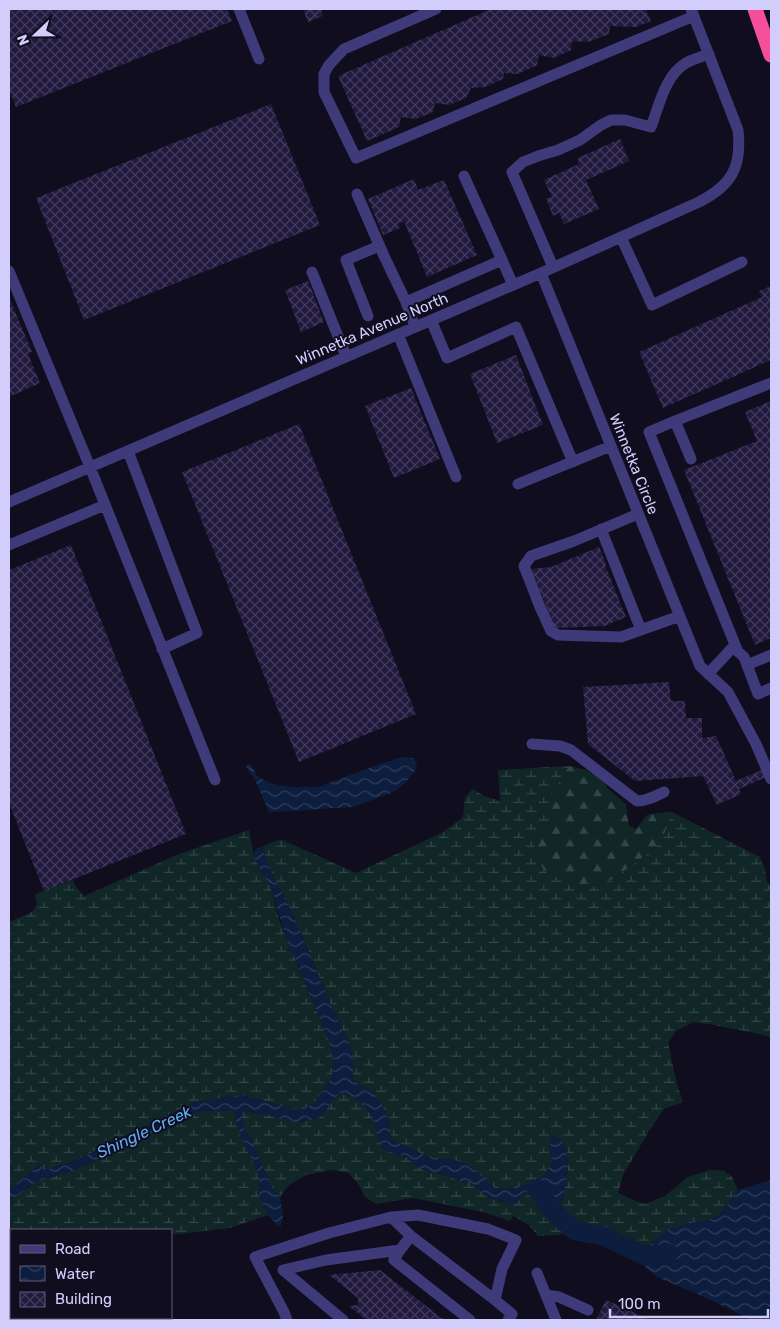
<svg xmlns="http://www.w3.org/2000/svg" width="780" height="1329" font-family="Rubik,sans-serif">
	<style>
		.forest { fill: url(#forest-firs) }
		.wetland { fill: url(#wetland-marsh) }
		.water { fill: url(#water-waves) }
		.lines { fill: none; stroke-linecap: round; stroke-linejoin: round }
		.river { stroke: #0d1d3d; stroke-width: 19 }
		.building { fill: url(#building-cross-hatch) }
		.minor { stroke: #3f3b7a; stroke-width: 11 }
		.highway { stroke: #f54e9a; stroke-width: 15 }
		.labels { text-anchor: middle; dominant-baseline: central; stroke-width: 4; stroke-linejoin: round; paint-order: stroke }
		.street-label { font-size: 15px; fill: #d3cdfc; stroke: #100d1e }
		.water-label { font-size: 16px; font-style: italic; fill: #60adf6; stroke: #100d1e }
	</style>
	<defs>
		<pattern id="forest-firs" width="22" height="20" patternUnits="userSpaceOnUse" patternTransform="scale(1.25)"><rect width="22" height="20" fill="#112727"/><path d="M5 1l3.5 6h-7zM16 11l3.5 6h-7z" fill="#334547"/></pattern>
		<pattern id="wetland-marsh" width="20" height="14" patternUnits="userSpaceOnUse" patternTransform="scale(1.25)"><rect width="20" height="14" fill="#112727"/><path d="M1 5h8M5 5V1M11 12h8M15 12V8" fill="none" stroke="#334547"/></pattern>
		<pattern id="water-waves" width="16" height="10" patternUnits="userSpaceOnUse" patternTransform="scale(1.25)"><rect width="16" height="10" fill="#0d1d3d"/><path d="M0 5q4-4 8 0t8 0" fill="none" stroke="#2f3d5a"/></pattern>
		<pattern id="building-cross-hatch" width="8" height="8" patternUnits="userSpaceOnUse" patternTransform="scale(1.25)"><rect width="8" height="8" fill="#221a3e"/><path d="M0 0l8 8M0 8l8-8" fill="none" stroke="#413a5b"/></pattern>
	</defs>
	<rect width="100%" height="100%" fill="#100d1e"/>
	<path class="forest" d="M569 766 586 770 603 780 608 789 626 804 629 826 636 829 647 815 657 813 672 812 667 827 661 842 650 852 613 879 585 890 571 885 546 872 534 857 535 841 552 820 549 807 551 795Z"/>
	<path class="wetland" d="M569 766 551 795 549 807 552 820 535 841 534 857 546 872 571 885 585 890 613 879 650 852 661 842 667 827 672 812 760 857 765 869 767 881 771 887V1038L760 1034 708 1024 693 1022 676 1031 668 1043 677 1084 683 1102 664 1109 649 1131 623 1175 618 1193 631 1199 645 1204 665 1196 688 1177 709 1170 724 1171 732 1177 738 1190 720 1214 709 1220 690 1223 659 1237 650 1245 639 1247 629 1238 598 1229 579 1226 567 1217 554 1204 563 1199 568 1168 567 1151 550 1141 552 1161 543 1178 517 1188 504 1189 495 1188 454 1160 429 1157 392 1140 388 1119 374 1093 355 1082 353 1076V1059L350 1045 332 1008 294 916 269 868 262 847 280 839 356 873 443 832 463 817 465 797 473 789 484 796 500 801 498 770Z
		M249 830 254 858 271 888 279 919 287 940 329 1040 333 1062 332 1077 315 1102 305 1109 299 1110 241 1095 193 1103 70 1163 44 1170 40 1164 9 1190V922L32 912 37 904 35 894 73 880 75 886 84 896 179 854Z
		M340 1093H347L364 1105 373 1117 376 1128 397 1155 406 1157 421 1169 448 1176 463 1182H470L489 1198 511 1204 518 1201 522 1194 526 1192 534 1193 547 1211 570 1232 557 1235 538 1236 529 1225 513 1216 510 1221 483 1212 413 1198 376 1204 365 1197 359 1185 349 1173 333 1170 306 1175 289 1185 280 1197 273 1190 251 1139 244 1129 242 1111 270 1115 290 1121 302 1122 321 1116 334 1099Z
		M203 1111H235L240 1135 260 1176 259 1194 268 1215 230 1228 179 1234H171V1230H11V1312L9 1310V1202L34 1183 44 1179 72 1171 194 1114Z"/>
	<path class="water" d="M403 757 413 758 417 764 415 771 406 782 394 792 353 807 332 808 299 811 269 812 255 780 246 767 250 763 258 777 272 784 291 787H318L377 765Z
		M262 847 269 868 294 916 332 1008 350 1045 353 1059V1076L355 1082 374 1093 379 1099 388 1119 392 1140 429 1157 454 1160 467 1163 495 1188 504 1189 517 1188 543 1178 552 1161 550 1141 552 1135C555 1137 559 1139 561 1141 573 1154 566 1183 563 1199L554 1204 547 1211 533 1193 526 1192 522 1194 518 1201 511 1204 489 1198 470 1182H463L448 1176 420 1169 406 1157 383 1150C372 1131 379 1115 358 1101 352 1097 348 1094 340 1093L334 1099 321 1117 302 1122H290L270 1115 242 1111 244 1129 251 1139 273 1190 280 1197 283 1216 281 1226H278L268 1215 259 1195 260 1176 240 1135 234 1111H203L194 1114 72 1171 44 1179 34 1183 9 1202V1190L40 1164 44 1170 70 1163 193 1103 241 1095 299 1110 305 1109 315 1102 332 1077 333 1062 329 1040 287 940 271 888 254 858 253 853 257 848Z
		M771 1180V1320H752L693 1292 657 1277 645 1267V1256L650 1245 668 1229 690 1223 709 1220 720 1214 738 1190Z"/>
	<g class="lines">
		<path class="river" d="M536 1189 540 1190 548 1205 563 1221 575 1231 603 1236 645 1256 669 1253"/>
	</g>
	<path class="building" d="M9 9H227L232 21 16 107 9 90Z
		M303 9H321L323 16 308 22Z
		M491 9H645L651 21 636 27 610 26 609 34 588 42 572 41 571 50 554 58 539 55 537 65 518 74 504 73 503 79 485 87 471 88 466 98 449 105 435 103 433 112 416 119 401 117 399 127 367 141 338 76Z
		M271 104 320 225 84 320 36 198Z
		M620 139 629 161 586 180 599 209 564 224 559 213 553 216 546 199 552 197 544 180 579 164 578 158Z
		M414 179 418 190 444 180 477 255 427 277 404 221 398 224 400 228 383 235 368 199Z
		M308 281 324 322 301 332 285 290Z
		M771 286V360L663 408 639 352 762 297 759 291Z
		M9 297 32 352 28 354 40 383 9 397Z
		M516 355 543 425 497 443 470 374Z
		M411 388 440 459 394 478 365 406Z
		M771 401V638L755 645 684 470 757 441 745 412Z
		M299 424 416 714 299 762 182 472Z
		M71 545 186 834 44 891 9 803V570Z
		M599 547 605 561 606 568 626 617 605 626 555 628 531 569 551 567Z
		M669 682 671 701H685L686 718H702V738L716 736 736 781 771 766V775L739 789 741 794 717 805 703 776 635 781 588 744 583 687Z
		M380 1270 444 1320H367L348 1306 358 1305V1298L329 1275Z
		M606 1300 650 1320H596Z"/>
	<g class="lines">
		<path class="minor" d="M239 9 259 59
			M436 9 344 49 329 65 324 74V92L356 158 694 16
			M464 176 502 260
			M357 194 384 256 406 302
			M621 237 652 305 742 262
			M553 267 512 172 523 162 538 156 558 150 580 140 601 125 611 120H625L651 127C659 106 665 75 686 63 693 59 701 57 709 54
			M9 271 90 467 215 780
			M312 272 346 356
			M541 273 700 666 728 692 756 744 771 779
			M368 316 346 260 379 246
			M431 320 447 358 516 327 573 462
			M415 327 406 302 502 260 513 285
			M398 334 456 477
			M675 421 771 383
			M128 451 197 633 162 649
			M691 459 675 421 649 432 738 652
			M518 484 611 446
			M9 502 541 273 699 202C732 185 742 167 738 130L691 9
			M638 514 574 541 531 556 524 566 540 607 551 631 558 635 621 637 680 616
			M601 529 641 630
			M9 545 105 505
			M747 665 771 655
			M708 674 733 647 744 657 758 694 771 688
			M532 744 560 746 571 750 637 801C647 801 656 796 664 792
			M391 1217 411 1236
			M400 1250 394 1260 470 1320
			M537 1273 556 1320
			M546 1295 559 1297 588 1310
			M495 1300 512 1314 508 1320
			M287 1320 284 1312 255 1257 329 1233 391 1217 418 1215 488 1229 516 1240 502 1269 495 1300 411 1236 400 1250 326 1260 283 1270 343 1320"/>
		<path class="highway" d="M755 9 771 55"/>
	</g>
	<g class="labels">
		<g class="street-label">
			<text transform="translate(372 329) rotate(-23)">Winnetka Avenue North</text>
			<text transform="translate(634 464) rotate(68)">Winnetka Circle</text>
		</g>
		<g class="water-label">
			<text transform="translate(144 1132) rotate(-25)">Shingle Creek</text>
		</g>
	</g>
	<rect width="780" height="1329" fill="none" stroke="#d3cdfc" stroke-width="20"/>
	<rect x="10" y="1229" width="162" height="90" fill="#100d1e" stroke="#5e5a77"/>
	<rect x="20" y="1245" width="25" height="8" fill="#3f3b7a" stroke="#5e5a77"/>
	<text x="55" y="1254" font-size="15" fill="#d3cdfc">Road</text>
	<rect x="20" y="1266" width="25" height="15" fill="url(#water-waves)" stroke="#5e5a77"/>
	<text x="55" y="1279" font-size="15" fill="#d3cdfc">Water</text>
	<rect x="20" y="1292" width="25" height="15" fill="url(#building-cross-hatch)" stroke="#5e5a77"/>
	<text x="55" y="1304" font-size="15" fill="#d3cdfc">Building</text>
	<g transform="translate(35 35) rotate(248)" stroke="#100d1e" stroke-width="4" paint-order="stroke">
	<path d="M0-4L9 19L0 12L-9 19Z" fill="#d3cdfc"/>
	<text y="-8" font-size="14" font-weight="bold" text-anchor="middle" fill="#d3cdfc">N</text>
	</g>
	<path d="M610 1309v8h158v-8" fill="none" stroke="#d3cdfc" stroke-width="2.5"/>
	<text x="618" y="1309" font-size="15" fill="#d3cdfc" stroke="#100d1e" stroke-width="4" paint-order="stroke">100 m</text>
</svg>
